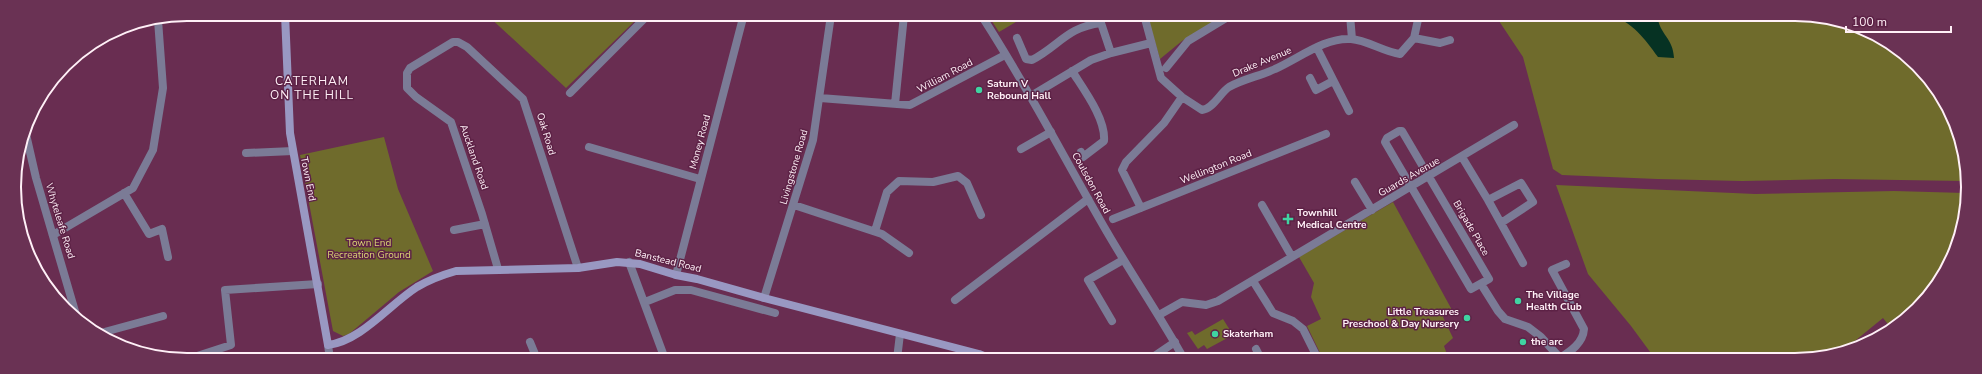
<svg xmlns="http://www.w3.org/2000/svg" width="1982" height="374" font-family="'Nunito Sans',sans-serif">
	<style>
		.green { fill: #6f6b2c }
		.water { fill: #063223 }
		.lines { fill: none; stroke-linecap: round; stroke-linejoin: round }
		.minor { stroke: #7b7b96; stroke-width: 8 }
		.tertiary { stroke: #7b7b96; stroke-width: 8 }
		.secondary { stroke: #9998c2; stroke-width: 8 }
		.poi-dot { fill: #40d4a2; stroke: #5d2246; stroke-width: 1.5 }
		.labels { text-anchor: middle; dominant-baseline: central; stroke-width: 3; stroke-linejoin: round; paint-order: stroke }
		.street-label { font-size: 10px; fill: #fff0f7; stroke: #5d2246 }
		.poi-label { font-size: 10px; font-weight: bold; fill: #fff0f7; stroke: #5d2246; text-anchor: start }
		.park-label { font-size: 10px; fill: #d9d473; stroke: #5d2246 }
		.quarter-label { font-size: 12px; letter-spacing: 1px; fill: #fff0f7; stroke: #5d2246 }
		.rim { fill: none; stroke: #fff0f7; stroke-width: 2 }
	</style>
	<rect width="100%" height="100%" fill="#692d51"/>
	<path class="green" d="M486 14H642L566 88Z
		M988 15H1028L999 32Z
		M1147 15H1217L1216 20 1182 41 1160 59Z
		M1495 15H1817L1881 37 1932 82 1962 142 1965 181 1834 179 1742 181 1657 179 1562 175 1553 169 1523 57Z
		M384 137 398 189 433 271 399 292 349 334 343 336 333 331 300 155Z
		M1556 185 1755 194 1894 191 1965 193 1967 209 1950 264 1917 309 1891 328 1883 318 1845 349 1807 360H1656L1631 326 1588 274Z
		M1393 202 1452 310 1443 317 1453 338 1444 346 1448 357 1445 359H1323L1307 326 1321 319 1311 297 1314 283 1299 257Z
		M1223 319 1233 335 1207 349 1204 345 1198 349 1187 333 1192 331 1195 335Z"/>
	<path class="water" d="M1609 15H1657C1660 36 1673 37 1674 58L1658 57C1645 39 1632 21 1609 15Z"/>
	<g class="lines">
		<path class="minor" d="M1098 15 1101 23
			M1144 15 1161 78 1182 97 1202 110C1213 109 1220 93 1229 87 1243 79 1260 76 1275 69 1298 59 1325 37 1351 39 1367 40 1384 52 1400 54L1414 38 1419 15
			M1350 15 1352 39
			M1017 38 1026 59 1032 60C1059 46 1067 27 1101 23L1111 53
			M1414 38 1440 43 1450 40
			M1317 48 1349 111
			M1166 68 1188 41 1231 15
			M1072 71C1084 90 1106 119 1104 141L1083 157 1081 152
			M1310 78 1316 90 1333 81
			M570 93 649 14
			M1031 96 1091 60 1111 53 1151 43
			M820 98 910 105 1005 55
			M895 104 904 15
			M1399 131H1402L1489 279 1471 289 1385 142 1387 138Z
			M589 147 700 179
			M1021 149 1051 132
			M246 153 293 151
			M1462 157 1488 200 1523 263
			M1355 182 1372 210
			M124 193 149 234 162 229 168 257
			M1488 200 1521 183 1533 202 1501 223
			M794 205 882 234 909 253
			M1262 205 1292 257
			M1141 208 1122 170 1126 162 1164 123 1182 97
			M1113 219 1326 134
			M454 230 485 224
			M875 231 887 192 899 181 933 182 958 176 967 183 981 215
			M53 235 133 188 153 150 163 88 158 20
			M629 262 665 359
			M498 269 482 214 451 122 416 97 407 88V73L410 68 453 42H458L467 47 523 99 578 268
			M676 275 744 14
			M1253 281 1273 313 1293 321 1303 329 1318 359
			M1481 284 1498 311 1505 319 1528 327 1541 337 1561 359
			M764 298 813 140 831 15
			M955 300 1088 199
			M645 302 675 290H691L775 313
			M1159 315 1182 302 1206 305 1218 301 1514 125
			M1112 321 1088 280 1123 260
			M97 334 163 316
			M530 342 537 359
			M1256 349 1261 359
			M191 358 231 345 225 290 318 284
			M1560 358C1571 351 1583 343 1584 329L1552 270 1566 264
			M897 359 900 334
			M1150 359 1175 342"/>
		<path class="tertiary" d="M981 15C1027 85 1065 160 1107 232 1132 275 1160 316 1184 359
			M25 130 36 178 77 318
			M328 345 330 359"/>
		<path class="secondary" d="M285 14 290 133 328 345C361 341 389 305 417 287 429 280 442 275 456 271L578 268 617 262 640 264 676 275 697 279 764 298 979 354 991 359"/>
	</g>
	<g class="poi-dot">
		<circle cx="979" cy="90" r="4"/>
		<path d="M1286 213h4v4h4v4h-4v4h-4v-4h-4v-4h4z"/>
		<circle cx="1518" cy="301" r="4"/>
		<circle cx="1467" cy="318" r="4"/>
		<circle cx="1215" cy="334" r="4"/>
		<circle cx="1523" cy="342" r="4"/>
	</g>
	<g class="labels">
		<g class="street-label">
			<text transform="translate(1262 62) rotate(-23)">Drake Avenue</text>
			<text transform="translate(945 76) rotate(-28)">William Road</text>
			<text transform="translate(546 134) rotate(73)">Oak Road</text>
			<text transform="translate(700 142) rotate(-75)">Money Road</text>
			<text transform="translate(474 157) rotate(71)">Auckland Road</text>
			<text transform="translate(794 167) rotate(-74)">Livingstone Road</text>
			<text transform="translate(1216 167) rotate(-22)">Wellington Road</text>
			<text transform="translate(1409 177) rotate(-30)">Guards Avenue</text>
			<text transform="translate(308 179) rotate(79)">Town End</text>
			<text transform="translate(1091 183) rotate(61)">Coulsdon Road</text>
			<text transform="translate(60 221) rotate(73)">Whyteleafe Road</text>
			<text transform="translate(1471 228) rotate(60)">Brigade Place</text>
			<text transform="translate(668 261) rotate(14)">Banstead Road</text>
		</g>
		<g class="poi-label">
			<text x="987" y="84">Saturn V<tspan x="987" dy="12">Rebound Hall</tspan></text>
			<text x="1297" y="213">Townhill<tspan x="1297" dy="12">Medical Centre</tspan></text>
			<text x="1526" y="295">The Village<tspan x="1526" dy="12">Health Club</tspan></text>
			<text x="1459" y="312" text-anchor="end">Little Treasures<tspan x="1459" dy="12">Preschool &amp; Day Nursery</tspan></text>
			<text x="1223" y="334">Skaterham</text>
			<text x="1531" y="342">the arc</text>
		</g>
		<g class="park-label">
			<text x="369" y="243">Town End<tspan x="369" dy="12">Recreation Ground</tspan></text>
		</g>
		<g class="quarter-label">
			<text x="312" y="81">CATERHAM<tspan x="312" dy="14">ON THE HILL</tspan></text>
		</g>
	</g>
	<path d="M0 0H1982V374H0ZM187 21H1795A166 166 0 0 1 1961 187V187A166 166 0 0 1 1795 353H187A166 166 0 0 1 21 187V187A166 166 0 0 1 187 21Z" fill="#6a3254" fill-rule="evenodd"/>
	<path class="rim" d="M187 21H1795A166 166 0 0 1 1961 187V187A166 166 0 0 1 1795 353H187A166 166 0 0 1 21 187V187A166 166 0 0 1 187 21Z"/>
	<path d="M1846 26v6h105v-6" fill="none" stroke="#fff0f7" stroke-width="2"/>
	<text x="1852" y="26" font-size="12" fill="#fff0f7" stroke="#5d2246" stroke-width="3" paint-order="stroke">100 m</text>
</svg>
